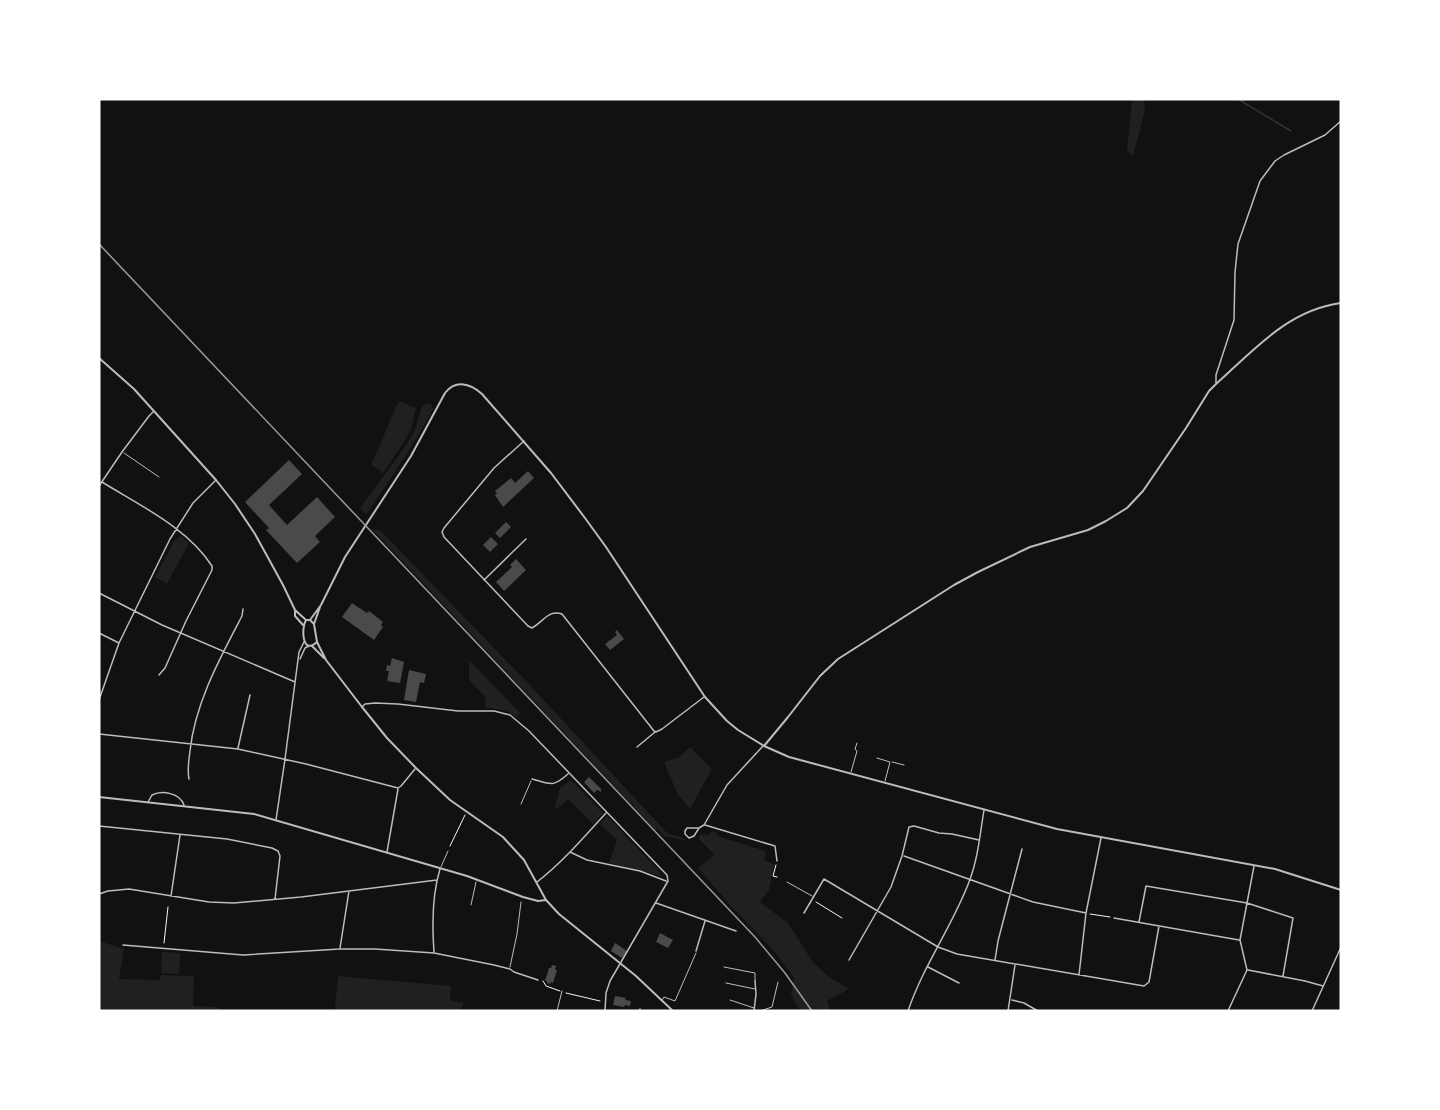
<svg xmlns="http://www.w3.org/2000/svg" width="1440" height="1110" font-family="'Exo 2',sans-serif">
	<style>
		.green { fill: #202020 }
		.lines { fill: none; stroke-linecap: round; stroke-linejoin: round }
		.stream { stroke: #333; stroke-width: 1.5 }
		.building { fill: #4a4a4a }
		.path { stroke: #f5f5f5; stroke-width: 1 }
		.service { stroke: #bcbcbc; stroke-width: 1 }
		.pedestrian { stroke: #bcbcbc; stroke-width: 1.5 }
		.minor { stroke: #bcbcbc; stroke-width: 1.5 }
		.tertiary { stroke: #bcbcbc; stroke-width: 2 }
		.rail { stroke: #9a9a9a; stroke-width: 1.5 }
	</style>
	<rect width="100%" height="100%" fill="#111"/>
	<path class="green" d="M1132 99H1144L1145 110 1133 156 1127 150Z
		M399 401 416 408 411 429 404 442 383 473 371 464C382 444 388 422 399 401Z
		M426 404H431L433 409C413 446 390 480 366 515L360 508 405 447 415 430 422 406Z
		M372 529 380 530 527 682 668 834 682 837 687 841 664 836 658 829 655 830 633 806 634 805 632 803H630Z
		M181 536 189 543 167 584 155 577 175 540Z
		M469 660 520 713 517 718 507 711 485 707 486 698 469 680Z
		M690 747 712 769 690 809 678 795 664 762 679 757Z
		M571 780 603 813 593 824 568 799 557 809 555 807 560 788Z
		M607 816 660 872 661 875 660 876 644 871 609 863 617 840 600 824Z
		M712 831 718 833 717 836 766 851 764 860 774 864 769 890 760 902 788 923 812 961 828 976 849 989 827 1001 831 1011H800L791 994 794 977 775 952 730 905 698 868 715 855 698 838 701 834 708 836Z
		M99 941 124 949 119 979 160 980 161 975 194 976 193 1006 216 1007 226 1011H99Z
		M162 952 180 953 179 974 161 973Z
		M338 976 451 986 450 1000 463 1003 461 1011H320L335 1009Z"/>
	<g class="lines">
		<path class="stream" d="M1238 99 1291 131"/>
	</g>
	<path class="building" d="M289 460 302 474 269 505 287 525 317 497 335 517 315 536 320 542 297 563 266 530 269 528 245 502Z
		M528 471 534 478 503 507 495 495 497 493 495 491 511 478 515 483Z
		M506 522 511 527 500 538 495 533Z
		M491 537 498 544 490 552 483 545Z
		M516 559 526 570 504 591 496 582 512 567 510 565Z
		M352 603 367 613 369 611 383 622 381 625 383 627 374 640 342 617Z
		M617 630 624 639 610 650 605 644 617 635 615 632Z
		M392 658 404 662 400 683 387 681 389 671H386L387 665 390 666Z
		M409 670 426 674 424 683 420 682 416 702 404 700Z
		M589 777 601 789V792L597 790 594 793 584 782Z
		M660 933 673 940 668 948 656 942Z
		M615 943 627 951 622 958 611 951Z
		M552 965 556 966 555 970H557L553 983 551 982 550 984 547 983V981H545L549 968H551Z
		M615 996 626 998 625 1000 631 1001 630 1006 625 1005 624 1007 613 1005Z"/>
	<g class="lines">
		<path class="path" d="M450 846 465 815
			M776 865 773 876 777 877
			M816 902 842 918
			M1090 914 1110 917
			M164 943 168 907
			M543 981 546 986 560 991
			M566 993 600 1001"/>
		<path class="service" d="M124 453 159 477
			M877 758 890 762 885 781
			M892 762 904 765
			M851 772 857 751 855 749 857 743
			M521 804 531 781
			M441 867 448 851
			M787 882 812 896
			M471 905 476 882
			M510 967 517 934 521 902
			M724 967 755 973V981
			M726 983 755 989
			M662 1000 664 997 675 1001 696 953
			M730 1000 754 1008
			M557 1011 562 991
			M760 1011 772 1007 778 982"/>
		<path class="pedestrian" d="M639 1011 640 1009"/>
		<path class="minor" d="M1216 383V375L1234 320 1235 272 1238 244 1260 181 1275 161 1284 155 1325 135 1341 121
			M524 441 494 468 444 528 442 532 444 537 528 626 532 628C543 622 549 609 562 614L654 731 656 732 662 729 704 697
			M102 482C139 505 188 528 212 566V570L186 621 165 668 159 675
			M99 486 122 452 149 416 153 412
			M484 580 526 539
			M99 593 162 625 295 682
			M99 633 119 643
			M300 659 305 648 309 646
			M99 700 119 643 170 539 193 503 216 480
			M362 707 365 704 375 703 398 704 458 711H494L510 715 529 731 667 875 668 881 610 981 606 993 605 1011
			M99 734 238 749 306 764 398 788 401 786 415 769
			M637 747 655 732
			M238 748 250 695
			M189 779C187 769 189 760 190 751 195 703 220 658 242 616L243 609
			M532 779C551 784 552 788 568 774
			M148 802 152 795C162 790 180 793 184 805
			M276 820 285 759 299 652 304 642
			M705 825 775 846 777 861
			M99 826 227 839 272 848 278 851 280 856 275 899
			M699 828H687L685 831V834L689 838 694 836 699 828 704 825 727 785 763 746
			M387 852 398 789
			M570 852 587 860 640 871 666 881
			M904 856 1033 902 1086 913
			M537 882C563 862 584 837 606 813
			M99 894 108 891 129 889 209 902 234 903 301 897 437 880
			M171 896 180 835
			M656 903 736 931
			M804 913 824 879 938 947 957 954 1144 986 1149 982 1159 926
			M1114 918 1239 940
			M1139 922 1146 886 1247 903 1293 918 1283 976
			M123 945 243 955 340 949H375L434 953 494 965 510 969 514 972 538 980
			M340 948 349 891
			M696 951 705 921
			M434 952C432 925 432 895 440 869
			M849 960 891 887 902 856 909 827 914 826 939 833 952 834 979 840
			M995 960 998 941 1022 849
			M928 967 959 983
			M1248 970 1305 981 1323 986
			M1079 975 1086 913 1101 838
			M1012 1000 1024 1003 1038 1011
			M754 1011 756 994 755 981
			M908 1011C923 966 952 927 969 882 978 859 980 834 984 810
			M1008 1011 1015 965
			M1228 1011 1247 970 1240 940 1254 866
			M1312 1011 1341 947"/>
		<path class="tertiary" d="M99 358 134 389 216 480 235 504 255 534 283 585 295 610 306 620
			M295 610V616L303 625
			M310 620 314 624 317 642C302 656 301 628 306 620H310L321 605 345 557 411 456 445 393C456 379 471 384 482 394L551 473 585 518 606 547 705 697 727 721 738 730 764 746 789 757 1057 829 1275 869 1341 890
			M314 624 320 607
			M317 642 326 660 362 707 387 738 416 768 450 800 503 837 524 860 546 900 559 914 636 976 673 1011
			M312 646 324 658
			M764 746 788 717 820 676 838 659 954 585 978 572 1030 547 1088 530 1106 521 1127 508 1143 491 1186 428 1209 391 1216 384C1254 350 1288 310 1341 303
			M99 797 254 814 467 876 523 897 538 901 546 900"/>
		<path class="rail" d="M99 244 755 937 785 973 812 1011"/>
	</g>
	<rect width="1440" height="1110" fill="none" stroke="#ffffff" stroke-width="201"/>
</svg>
